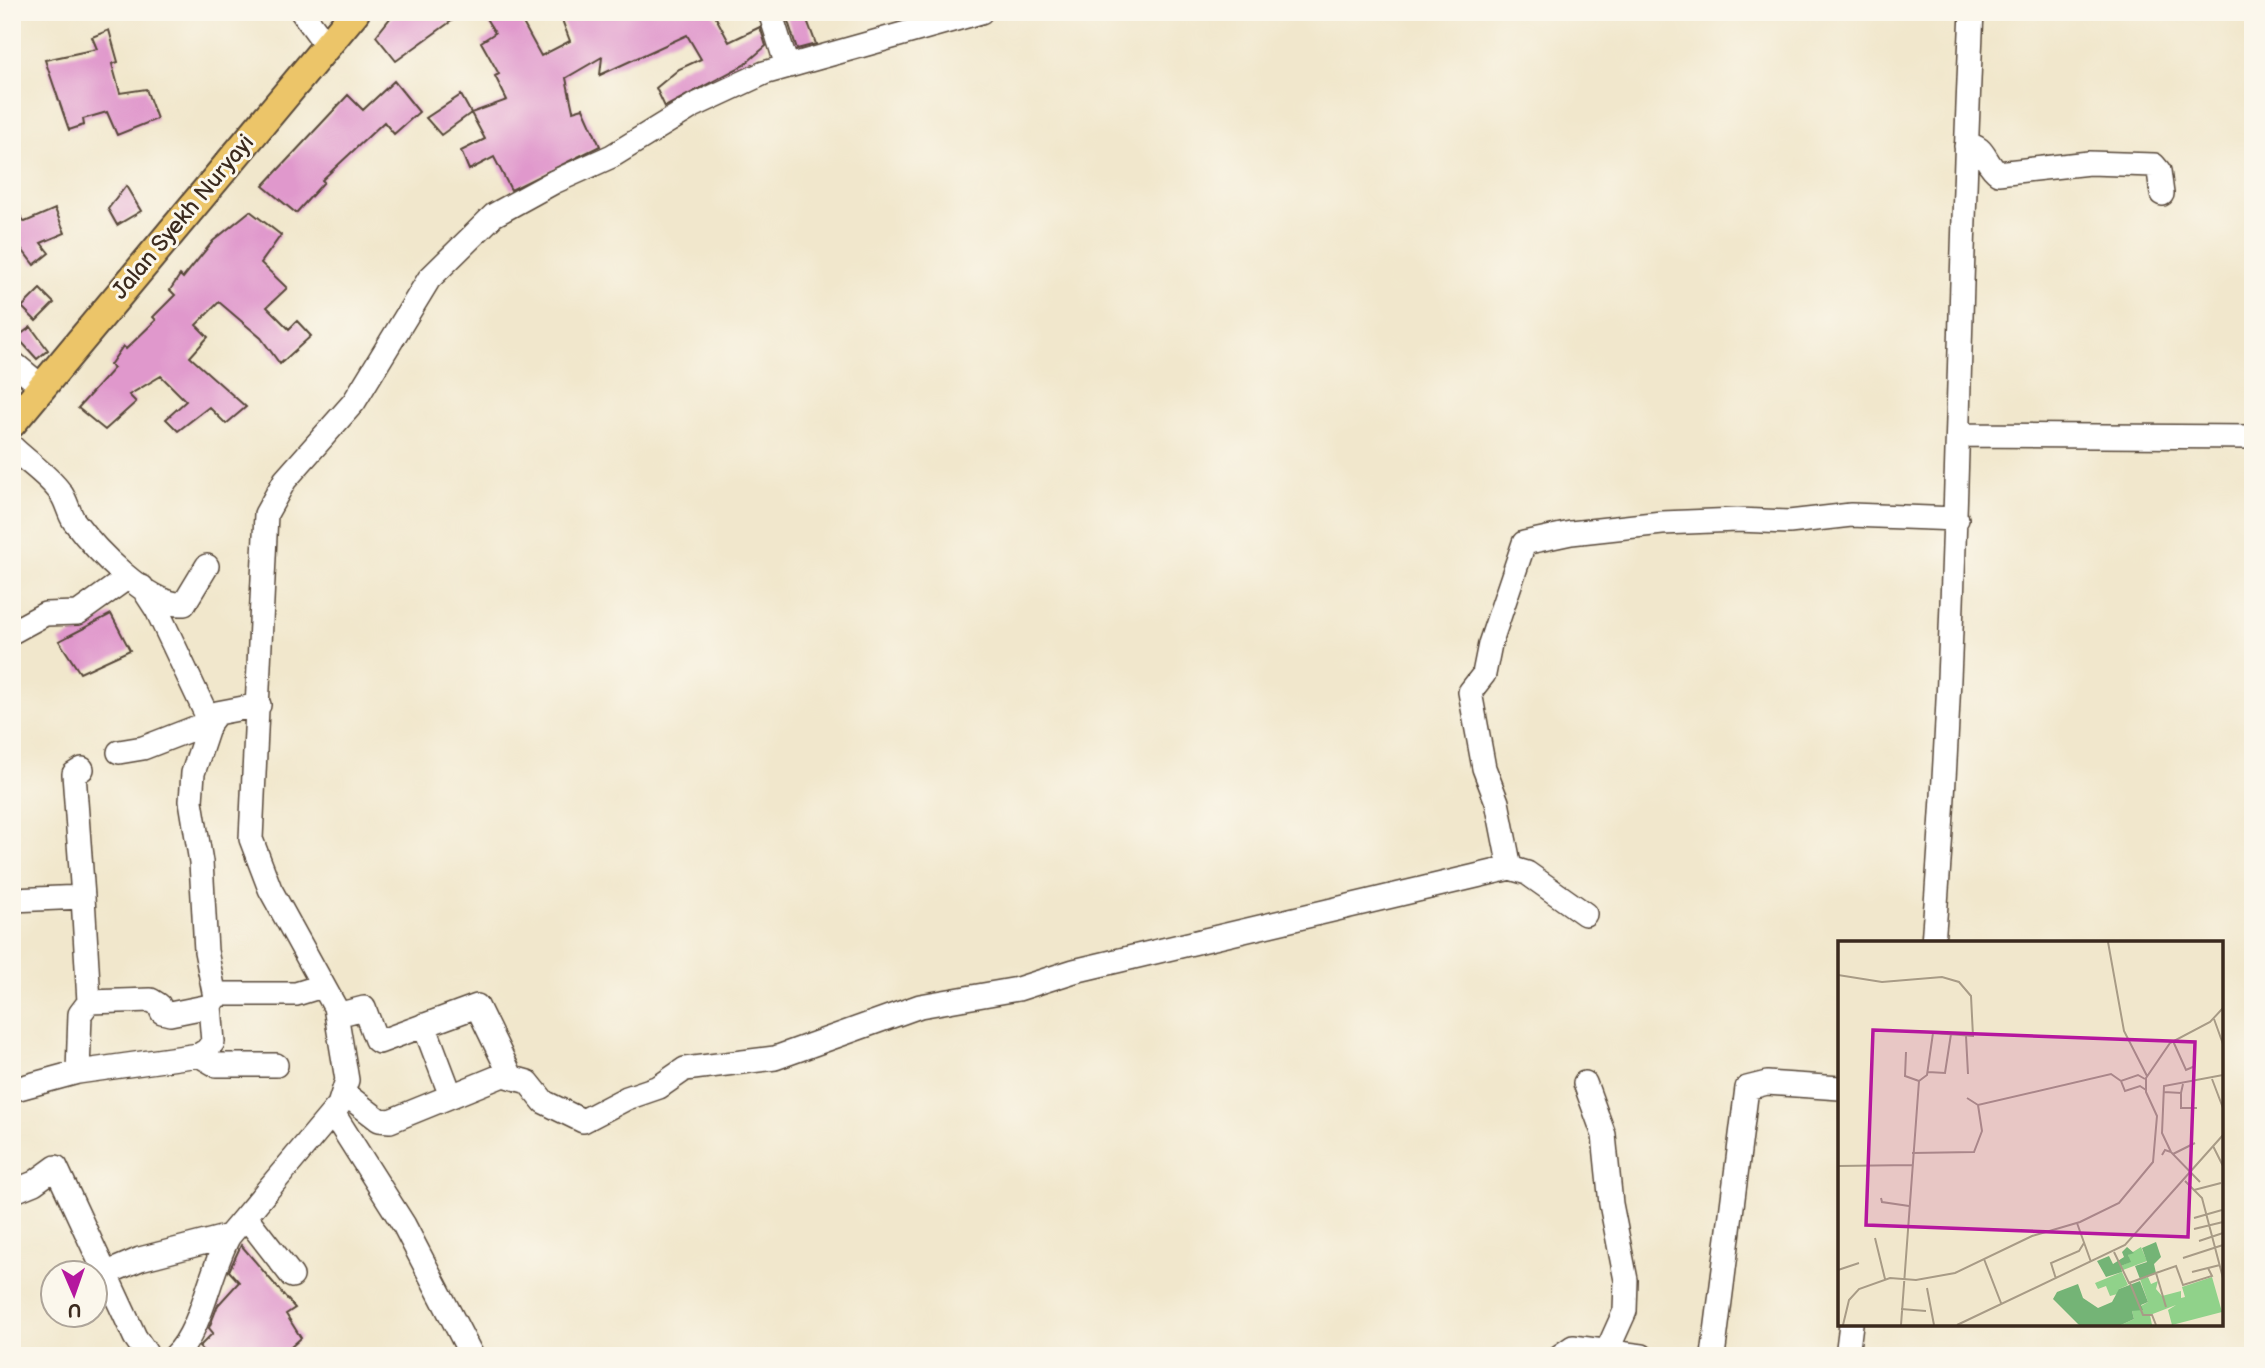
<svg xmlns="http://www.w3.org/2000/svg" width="2265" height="1368" font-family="'Balsamiq Sans',sans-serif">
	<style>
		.building { fill: #e098cc }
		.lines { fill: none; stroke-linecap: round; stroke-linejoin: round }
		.minor-casing { stroke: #564638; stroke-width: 26 }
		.major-casing { stroke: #564638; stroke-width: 32 }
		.minor { stroke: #fff; stroke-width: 23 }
		.major { stroke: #ecc569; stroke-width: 28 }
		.labels { text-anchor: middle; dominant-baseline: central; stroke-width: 6; stroke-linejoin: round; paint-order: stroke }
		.street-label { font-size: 23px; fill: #3b2a1e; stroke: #fbf7ec }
		.inset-road { fill: none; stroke: #a89b86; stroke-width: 2 }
		.view { fill: #b5179e; fill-opacity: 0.15; stroke: #b5179e; stroke-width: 3.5 }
		.inset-edge { fill: none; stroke: #3b2a1e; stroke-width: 3.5 }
	</style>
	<rect width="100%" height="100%" fill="#fbf7ec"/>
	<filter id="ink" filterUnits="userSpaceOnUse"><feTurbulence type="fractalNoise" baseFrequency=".0143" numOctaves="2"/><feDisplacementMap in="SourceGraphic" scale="14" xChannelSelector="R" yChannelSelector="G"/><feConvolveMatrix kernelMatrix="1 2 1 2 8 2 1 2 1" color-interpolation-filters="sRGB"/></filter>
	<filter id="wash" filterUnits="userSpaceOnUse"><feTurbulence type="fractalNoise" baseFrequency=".00686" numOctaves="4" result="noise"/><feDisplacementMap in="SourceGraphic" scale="28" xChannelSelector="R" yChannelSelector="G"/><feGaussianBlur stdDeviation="1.57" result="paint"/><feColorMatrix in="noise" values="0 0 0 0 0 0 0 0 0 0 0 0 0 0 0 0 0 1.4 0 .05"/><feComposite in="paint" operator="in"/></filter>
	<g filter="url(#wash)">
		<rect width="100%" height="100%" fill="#f1e7cc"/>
		<g id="blocks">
			<path class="building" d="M395 12H464L396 61 376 36Z
				M482 12H517L541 56 570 41 559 12H713L729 42 760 27 766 46 744 65 665 107 656 88 679 69 701 59 687 35 600 75 602 57 566 78 573 111 583 108 600 146 511 190 494 157 469 170 461 151 485 139 471 113 507 100 495 76 499 74 481 42 495 33Z
				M785 12H804L816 44 797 49Z
				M109 30 118 62 112 64 120 93 146 89 157 119 117 135 107 112 83 119 84 125 69 130 45 60 97 49 92 37Z
				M394 81 419 112 394 134 384 122 322 180 324 182 296 213 263 186 348 95 363 110Z
				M461 95 471 113 441 135 426 118Z
				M126 186 141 211 117 225 108 209Z
				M12 205 25 222 55 209 65 233 41 243 49 253 34 265 17 243 12 244Z
				M250 211 281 235 261 263 287 288 267 307 289 329 297 321 311 336 280 364 261 338 219 302 196 325 208 337 190 357 246 407 226 424 209 407 178 431 166 419 186 401 161 376 129 395 136 402 105 430 78 408 114 368 110 365 123 346 126 349 156 320 153 317 175 295 170 290 180 275 183 278 213 241Z
				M40 289 54 303 36 321 22 307Z
				M31 327 48 350 37 359 17 337Z
				M111 614 130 650 80 673 59 641Z
				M241 1245 295 1308 286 1314 301 1338 281 1356H208L199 1347 213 1333 209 1328 218 1305 239 1282 229 1271Z"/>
		</g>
	</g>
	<g filter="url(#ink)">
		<use href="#blocks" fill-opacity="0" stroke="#564638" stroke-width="2"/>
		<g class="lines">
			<g class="minor-casing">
				<path id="minor" d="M302 12 327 46
					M770 12 787 66
					M1966 146C1985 143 1985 165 1998 173L2089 163 2154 165 2159 171 2162 194
					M12 362 41 386
					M1958 435 2253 437
					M12 447C27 462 48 475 60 492 67 501 68 512 74 521 94 548 149 607 184 604L207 566
					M12 632 45 614 78 613 127 578
					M119 752 143 748 210 722 217 713 259 705
					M82 769 74 774 83 897
					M1510 868 1497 802 1484 768 1470 692 1484 674 1490 644 1524 543 1571 533 1662 523 1737 520 1789 522 1851 515 1957 519
					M12 900 83 897 89 1002
					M1933 943C1958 633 1957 323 1972 12
					M215 997 222 994H296L322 986
					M337 1015 364 1008 376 1040 379 1042 477 1006 511 1076
					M424 1025 451 1096
					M199 1055 216 1065H276
					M78 1072 80 1014 89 1002 151 1000 159 1005 162 1012 170 1014 210 1006
					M1585 1083 1604 1135 1611 1204 1626 1280 1625 1311 1607 1351
					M12 1090 78 1072 199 1055 207 1050 213 1042 210 1006 215 997 206 951 201 862 191 801 193 773 210 722 157 610 142 587
					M344 1093 379 1120 390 1121 503 1075 528 1082 544 1102 583 1121 627 1098 659 1087 685 1069 775 1058 920 1006 1018 989 1074 971 1510 868 1527 873 1585 914
					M333 1113 404 1225 472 1356
					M12 1192 34 1183 56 1167 135 1337 148 1356
					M246 1217 292 1276
					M105 1274 140 1259 229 1236
					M175 1356C202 1330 209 1272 229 1236L339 1105 347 1080 335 1007 270 889 251 839 266 514 285 480 354 402 429 279 494 215 554 182 612 156 693 106 764 73 981 12
					M1560 1356 1573 1347 1642 1356
					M1713 1356 1747 1088 1767 1083 1840 1088
					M1847 1356 1851 1324"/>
			</g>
			<g class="major-casing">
				<path id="major" d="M12 423 355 12"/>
			</g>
			<use href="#minor" class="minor"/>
			<use href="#major" class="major"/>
		</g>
	</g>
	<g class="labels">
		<g class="street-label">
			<text transform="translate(183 217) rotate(-50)">Jalan Syekh Nuryayi</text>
		</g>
	</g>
	<g transform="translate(1838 941)">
		<rect width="385" height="385" fill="#f1e7cc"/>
		<path d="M303 306 309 320 285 329 283 325 292 321 290 314ZM284 331 290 344 281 348 283 352 272 355 268 345 260 348 257 342ZM310 336 313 343 320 340 318 348 324 355 343 350V357L347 356 344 346 374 336 384 371 334 384 330 369 338 364 312 374 314 384H283L296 378 294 370 310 361 302 338Z" fill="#90d28a"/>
		<path d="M318 301 323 316 316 323 318 332 302 338 297 325 309 321 304 307ZM289 306 296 312 290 314 293 321 283 325 284 331 268 336 259 320 271 315 275 323 286 316 284 311ZM302 340 310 361 303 364 305 369 294 370 296 378 283 384H241L215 358 219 351 240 343 245 357 260 367 274 361 281 348Z" fill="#74b476"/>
		<path class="inset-road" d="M270 1 286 90 309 135M0 34 44 41 104 36 121 41 133 55 135 95 95 92 89 134 81 140 63 384M376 78 385 103M128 95 130 133M335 100 348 129 357 125M68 111 67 135 81 140M90 131 107 132 113 93M374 138 385 167M283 140 287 150 302 145 308 149M326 151 343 152 345 143M343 152V167H359M129 157 140 164 273 133 283 140 300 134 307 138M375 205 385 225M333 211 324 192 326 145 385 134M74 212 136 211 144 190 140 164M335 213 357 202M324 214 327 209 333 211 362 241M0 225 74 224M347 240 364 257 385 337M356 249 383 242M43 257 44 261 71 265M356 277 384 269M239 282 253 321M356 288 385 281M37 297 47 338M361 300 385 292M276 311 291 342 318 332M345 317 385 304M146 318 163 362M0 329 21 322M354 331 382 324M218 338 213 322 241 310 246 302M292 342 305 374H314L318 384M89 347 96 384M328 366 318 332 338 325 345 344 374 335 370 327M63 368 88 370M5 384 11 359 21 348 52 337 78 339 117 332 194 295 242 281 281 262 315 221 319 175 308 151V137L332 102 372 81 385 67M119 384 287 304 385 194"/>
		<path class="view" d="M35 89 357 101 350 296 28 284Z"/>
		<rect width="385" height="385" class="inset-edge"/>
	</g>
	<rect width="2265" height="1368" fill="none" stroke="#fbf7ec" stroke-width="42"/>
	<g transform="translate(74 1294) rotate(178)"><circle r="33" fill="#fbf7ec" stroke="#aea59a" stroke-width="2"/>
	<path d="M0-5L12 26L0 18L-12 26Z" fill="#b5179e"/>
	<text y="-10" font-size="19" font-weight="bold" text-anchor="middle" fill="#3b2a1e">U</text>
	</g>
</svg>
